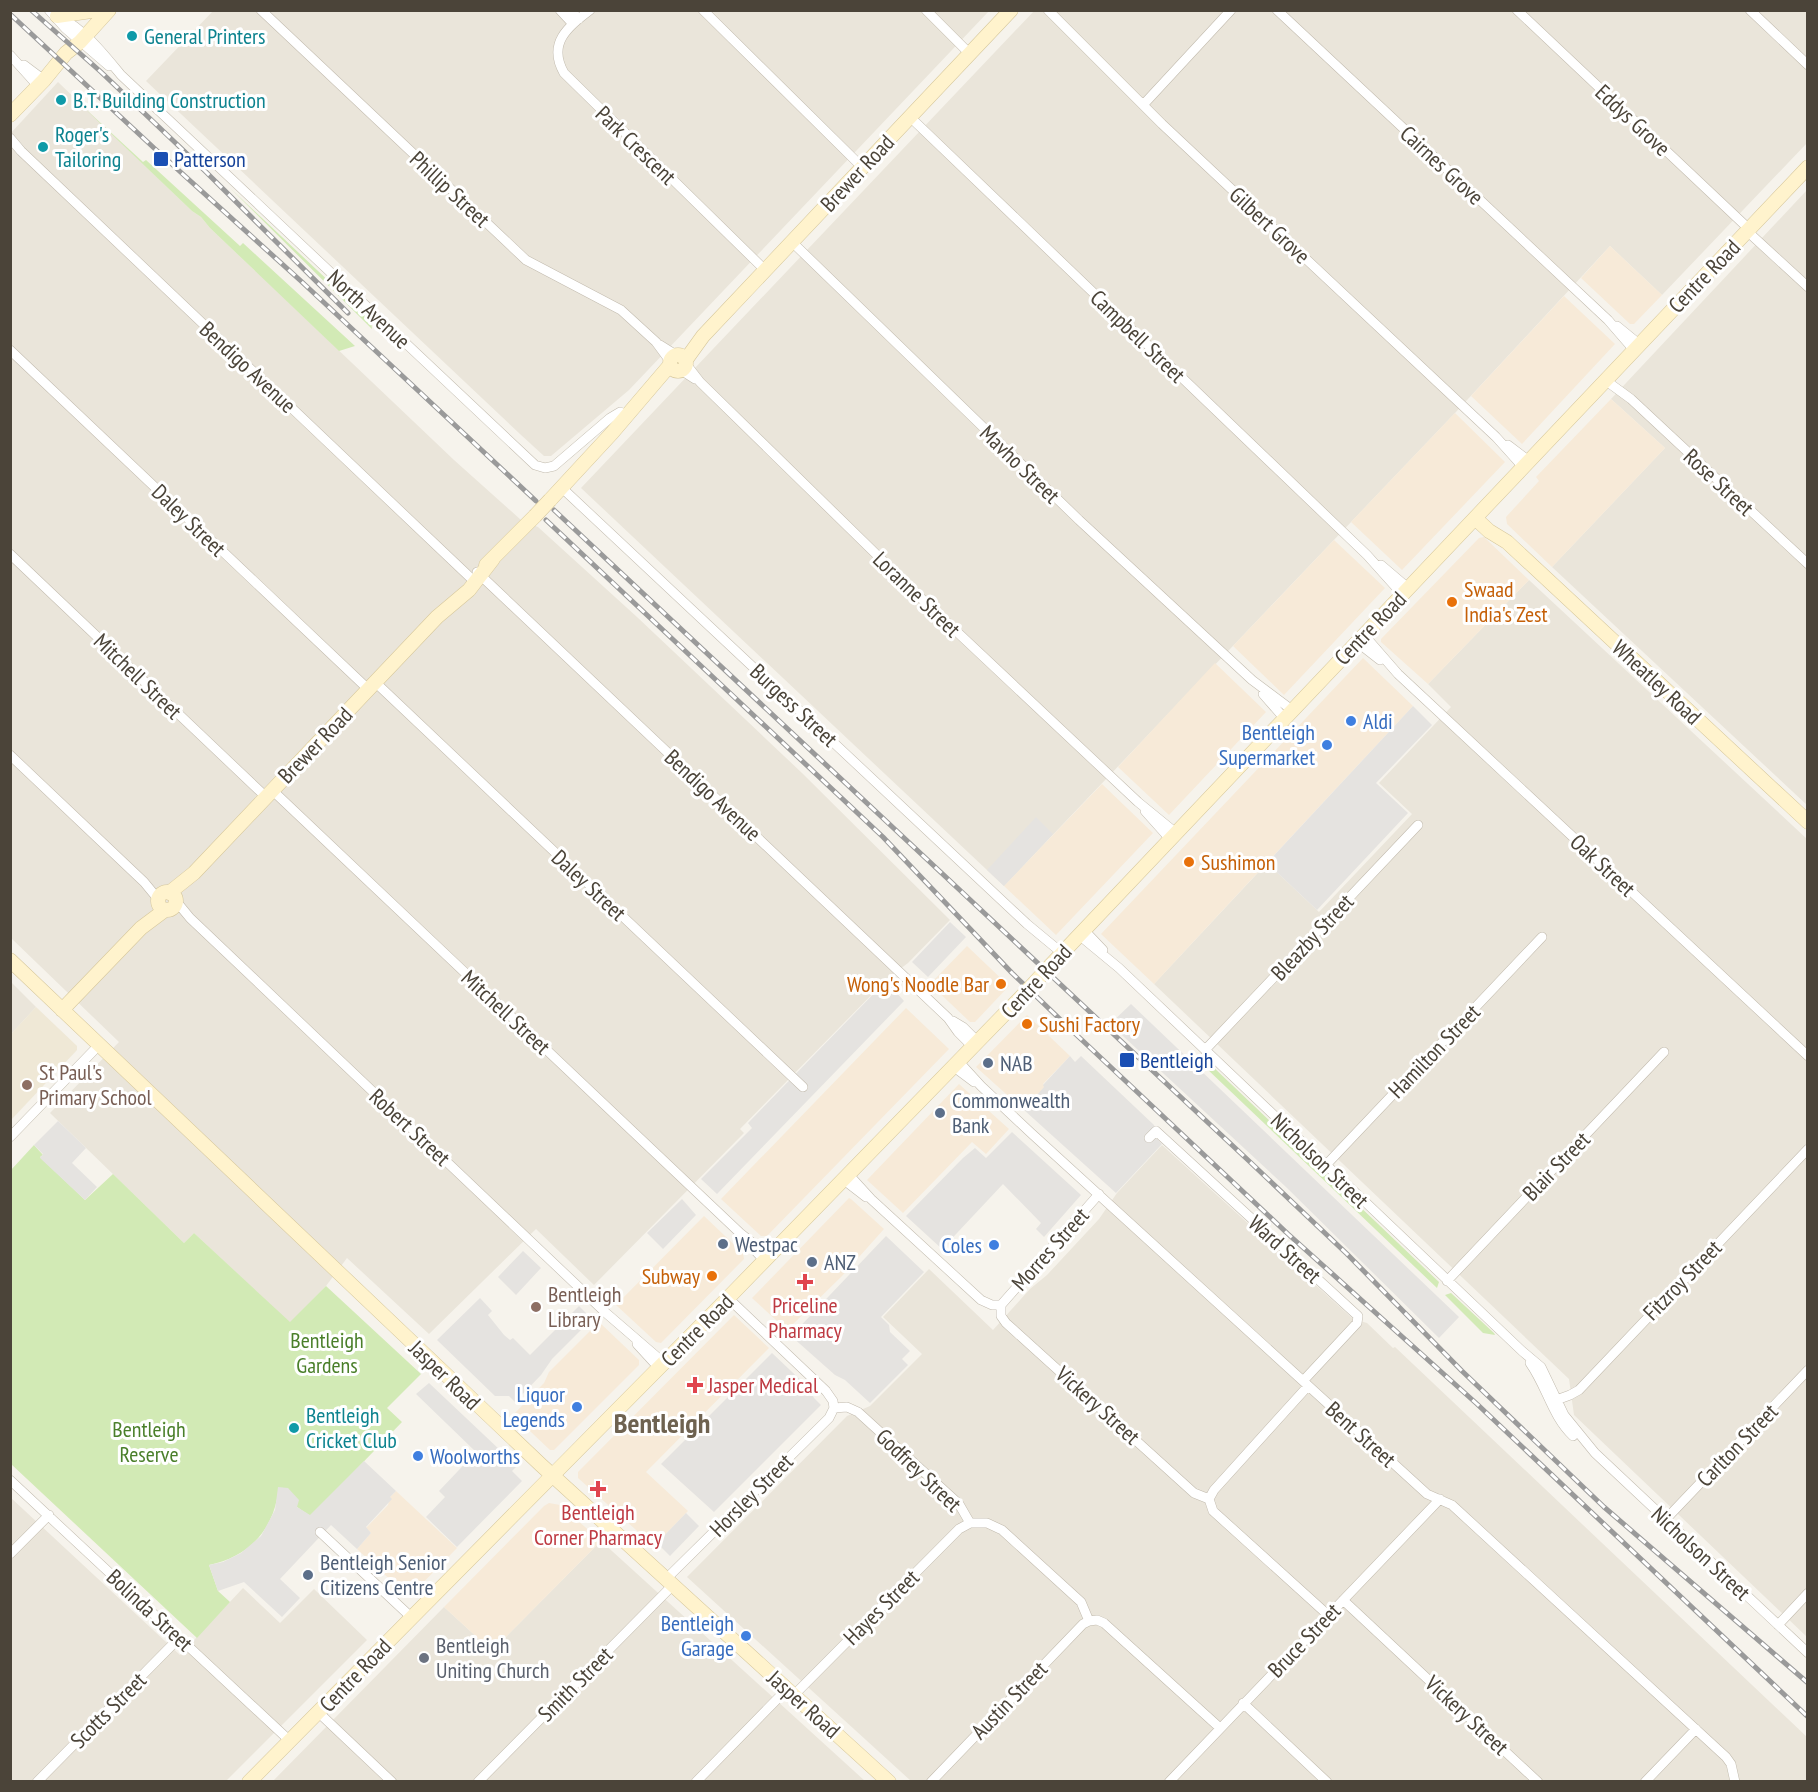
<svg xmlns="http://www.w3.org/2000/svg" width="1818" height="1792" font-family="'PT Sans Narrow',sans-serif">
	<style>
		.residential { fill: #eae5da }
		.commercial { fill: #f7ead8 }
		.education { fill: #efe8d6 }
		.green { fill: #d2eab5 }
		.parking { fill: #e5e3e0 }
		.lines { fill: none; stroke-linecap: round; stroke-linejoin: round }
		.street-casing { stroke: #c2bbae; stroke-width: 10 }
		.secondary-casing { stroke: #d6c79b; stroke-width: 15 }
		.street { stroke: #fff; stroke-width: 9 }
		.secondary { stroke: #fff3cd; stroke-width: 14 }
		.rail-casing { stroke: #9a9a9a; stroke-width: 5 }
		.rail { stroke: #fff; stroke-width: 3; stroke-dasharray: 9; stroke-linecap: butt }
		.secondary-bridge-casing { stroke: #d6c79b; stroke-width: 15; stroke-linecap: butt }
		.secondary-bridge { stroke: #fff3cd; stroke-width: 14 }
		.culture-dot { fill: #0f9aa8; stroke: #fff; stroke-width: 2 }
		.transit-dot { fill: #1a4fb4; stroke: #fff; stroke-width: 2 }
		.food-dot { fill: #e8710a; stroke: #fff; stroke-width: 2 }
		.shop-dot { fill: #3f7fe0; stroke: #fff; stroke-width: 2 }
		.service-dot { fill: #5c6f8a; stroke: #fff; stroke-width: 2 }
		.education-dot { fill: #8d6e63; stroke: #fff; stroke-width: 2 }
		.health-dot { fill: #e0444e; stroke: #fff; stroke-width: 2 }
		.worship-dot { fill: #6b7280; stroke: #fff; stroke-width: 2 }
		.labels { text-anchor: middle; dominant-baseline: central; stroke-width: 6; stroke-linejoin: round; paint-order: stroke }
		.culture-label { font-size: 22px; fill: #0d838f; stroke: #fff; text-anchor: start }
		.street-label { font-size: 22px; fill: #4b4439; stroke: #fff }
		.transit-label { font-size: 22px; fill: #164399; stroke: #fff; text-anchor: start }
		.food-label { font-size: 22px; fill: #c56008; stroke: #fff; text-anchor: start }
		.shop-label { font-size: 22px; fill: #366cbe; stroke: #fff; text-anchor: end }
		.service-label { font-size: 22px; fill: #4e5e75; stroke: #fff; text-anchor: start }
		.education-label { font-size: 22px; fill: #785e54; stroke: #fff; text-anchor: start }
		.health-label { font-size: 22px; fill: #be3a42; stroke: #fff }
		.park-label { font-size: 22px; fill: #4a7f2a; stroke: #fff }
		.worship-label { font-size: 22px; fill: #5b616d; stroke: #fff; text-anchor: start }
		.district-label { font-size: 28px; font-weight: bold; fill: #6e6250; stroke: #fff }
	</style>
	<rect width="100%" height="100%" fill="#f6f3ec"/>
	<path class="residential" d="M213 11H989L629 390 551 456H544L520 434 146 81Z
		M1034 11H1807V143L1662 295 1610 246 1455 413 1004 886 581 488Z
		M58 82 192 211 201 217 210 228 454 460 521 520 538 527 637 617 802 773 950 920 908 963 888 978 740 1129 744 1133 594 1285 536 1229 429 1334 347 1258 326 1286 290 1323 194 1233 184 1243 50 1113 119 1042 11 938 10 134Z
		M1807 190V805L1552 567 1665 448 1611 399Z
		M1529 580 1807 839V1637L1574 1415 1569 1379 1154 984 1267 863 1319 912 1412 814 1379 783 1451 707 1428 684Z
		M11 982 36 1007 11 1034H10Z
		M1162 1145 1353 1319 1367 1323 1393 1348 1395 1347 1807 1737V1781H911L687 1577 847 1416 870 1406 922 1354 883 1317 929 1269 993 1330 1030 1289 1047 1275 1099 1219 1117 1193Z
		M10 1497 180 1655 243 1588 280 1623 314 1589 367 1640 226 1781H11Z
		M601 1541 865 1781 272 1782 444 1607 492 1651Z"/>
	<path class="commercial" d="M1610 246 1662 295 1634 324H1630L1581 278Z
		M1564 296 1615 344 1522 444 1471 396Z
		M1611 399 1665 448 1552 567 1507 524 1506 517 1539 481 1536 477Z
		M1455 413 1505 462 1402 570 1351 522Z
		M1484 537 1529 580 1428 684 1381 642V639L1479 538Z
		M1334 540 1385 588 1284 695 1233 646Z
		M1363 658 1413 706 1154 984 1101 934Z
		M1215 663 1266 712 1169 815 1118 767Z
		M1102 784 1153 833 1056 935 1004 886Z
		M967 946 1009 986 975 1022H970L930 984Z
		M906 1008 949 1049 767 1236H761L721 1199Z
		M1027 1015 1070 1056 1043 1084 1045 1087 1024 1110 976 1067Z
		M959 1084 1009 1129 986 1154 972 1142 903 1213 867 1180Z
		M849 1198 851 1199 884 1229 842 1276 787 1330 752 1298Z
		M704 1216 743 1253 744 1259 661 1343 656 1342 616 1305Z
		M734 1315 769 1348 646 1472 688 1511 654 1546 578 1478V1472Z
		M599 1322 639 1360V1365L554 1450H550L513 1415 544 1383 549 1372Z
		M396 1491 457 1548 409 1597 357 1549 371 1533 366 1528 388 1505 390 1497Z
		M549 1503 560 1505 601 1541 492 1651 444 1607 544 1506Z"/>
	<path class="education" d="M36 1007 77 1046V1050L11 1120V1034Z"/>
	<path class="green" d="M80 104 143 162 146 160 240 246 243 243 355 346 339 351 210 228 201 217 192 211Z
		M229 187 371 321 372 329Z
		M1210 1064 1439 1282 1437 1288 1206 1068Z
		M34 1145 43 1155 40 1157 85 1200 113 1174 184 1243 194 1233 290 1322 326 1286 421 1374 387 1408 402 1422 316 1511 310 1516 297 1507 277 1499C269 1536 245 1557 209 1565L218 1591 230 1602 197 1638 11 1464V1170Z
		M1451 1293 1494 1333 1495 1335 1483 1333 1445 1295Z"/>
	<path class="parking" d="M1413 706 1432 725 1376 783 1408 813 1317 910 1267 863Z
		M1036 817 1053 834 1004 886 987 870Z
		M950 922 966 937 928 977 912 962Z
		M886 981 904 1001 717 1194 701 1179 752 1128 748 1123Z
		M1131 1004 1459 1317 1439 1338 1286 1187 1110 1024Z
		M1070 1056 1075 1062 1081 1056 1154 1125 1156 1138 1162 1144 1116 1193 1024 1110 1044 1087 1043 1085Z
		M58 1121 86 1148 72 1163 97 1187 85 1200 40 1158 43 1154 34 1145Z
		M1012 1132 1081 1195 1044 1237 1036 1229 1041 1223 1003 1184 942 1249 906 1216 963 1158 975 1148 986 1158Z
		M682 1199 696 1215 663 1249 647 1233Z
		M886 1236 924 1272 881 1317 889 1325 890 1332 910 1351 902 1359 908 1365 870 1403 845 1380 835 1375 791 1336Z
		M523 1251 541 1268 516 1295 498 1277Z
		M480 1298 492 1311 488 1315 504 1335 510 1340 513 1338 530 1355 579 1306 592 1319 552 1359 541 1375 515 1402 509 1396H495L437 1340Z
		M772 1353 809 1388 814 1398 821 1405 714 1512 661 1464Z
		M429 1383 517 1466 512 1471 522 1481 457 1547 426 1517 445 1497 439 1491 476 1452 416 1394Z
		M364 1461 396 1491 390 1497 392 1499 366 1527 371 1533 357 1549 331 1525 280 1579 300 1598 282 1617 244 1582 218 1591 209 1565 223 1562 241 1553 261 1536 275 1510 278 1487 288 1488 299 1500 297 1507 310 1515Z
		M686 1513 699 1526 670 1556 657 1543Z"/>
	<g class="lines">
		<g class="street-casing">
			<path id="street" d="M49 10 65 28 109 66
				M261 10 526 260 621 310 656 342 670 361
				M560 10 573 24
				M570 10 579 19
				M590 10C568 27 547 43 564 73L765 270
				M703 10 862 167
				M926 10 970 54
				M1048 10 1162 124 1496 437 1523 467
				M1277 10 1608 320 1634 350
				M1517 10 1749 229
				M1750 10 1808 65
				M58 16C84 29 103 53 121 75L535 465 545 468 554 466 610 418 620 412 627 415
				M10 55 38 86
				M24 65 44 80
				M1143 105 1231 10
				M910 117 1367 555 1402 594
				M10 138 21 151 476 583
				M1747 231 1808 287
				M792 242 1079 520 1252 680 1292 710
				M1617 326 1639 344
				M660 345 676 355
				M10 350 368 689
				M686 364 700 382 922 599 1138 802 1176 833
				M681 370 695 379
				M1605 380 1631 399 1808 564
				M1508 445 1529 461
				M561 487 1027 924 1062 953
				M10 554 266 797
				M1381 565 1408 588
				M477 572 948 1018 958 1032 973 1047
				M1364 635 1398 674 1808 1056
				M1357 642 1380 660
				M375 682 803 1087
				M1263 694 1284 718
				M10 755 144 882 158 899
				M272 790 740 1233 769 1256
				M1145 811 1170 839
				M176 901 190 918 606 1313 664 1363
				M1084 930 1103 950
				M1079 935 1119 968 1522 1351 1541 1367 1564 1415 1595 1453 1808 1653
				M953 1021 963 1027 978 1042
				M1205 1050 1418 825
				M959 1062 981 1086 1031 1133 1427 1494 1452 1505 1726 1757 1731 1764 1735 1782
				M954 1067 974 1082
				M10 1137 99 1045
				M1149 1138 1156 1131 1358 1316 1357 1323 1303 1381
				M1326 1165 1542 937
				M849 1175 871 1199 981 1300 992 1305H1001
				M844 1180 866 1197
				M747 1242 765 1261
				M1447 1281 1664 1052
				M728 1298 826 1391 833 1401 834 1408 847 1407 858 1412 959 1504 970 1523H987L1002 1530 1081 1602 1089 1621 1097 1620 1104 1623 1220 1728
				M1001 1305V1316L1006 1323 1194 1493 1209 1499 1213 1511 1328 1615
				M1001 1305 1099 1194
				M637 1344 659 1368
				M1530 1363C1547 1387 1552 1416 1573 1436
				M1551 1402 1570 1395 1579 1390 1808 1149
				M10 1480 290 1741
				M1209 1499 1214 1490 1308 1386
				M1666 1519 1808 1370
				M320 1532 411 1617
				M10 1554 49 1515
				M665 1580 829 1418 834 1408
				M1343 1600 1538 1782
				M1778 1625 1808 1593
				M794 1695 959 1529 970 1523
				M1243 1703 1327 1782
				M318 1712 392 1782
				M37 1782 179 1638
				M478 1782 672 1586
				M696 1782 787 1689
				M931 1782 1083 1624 1089 1621
				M1169 1782 1440 1499
				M1645 1782 1696 1729"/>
		</g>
		<g class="secondary-casing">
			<path id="secondary" d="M57 16 98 10
				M10 115 44 80 66 53 80 42 109 10
				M670 363a8 8 0 1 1 16 0a8 8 0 1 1-16 0Z
				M685 361 703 336 1011 10
				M550 500 612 433 670 365
				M1475 518 1489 531 1507 542 1808 822
				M486 565 535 516
				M158 901a9 9 0 1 1 18 0a9 9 0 1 1-18 0Z
				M169 893 194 873 437 617 469 590 493 559
				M10 960 541 1465 889 1782
				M1050 966 1808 167
				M62 1010 141 928 165 910
				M249 1782 728 1298 1024 994"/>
		</g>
		<use href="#street" class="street"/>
		<use href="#secondary" class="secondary"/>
		<g class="rail-casing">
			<path id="rail" d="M31 10 101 72 204 170 348 313
				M10 14 154 148 302 282 536 501
				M554 510 1249 1161 1347 1254 1462 1371 1604 1507 1808 1683
				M546 520 883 837 1012 973 1066 1025 1288 1234 1477 1404 1808 1717"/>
		</g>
		<use href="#rail" class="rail"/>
		<g class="secondary-bridge-casing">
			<path id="secondary-bridge" d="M535 516 550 500
				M1024 994 1050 966"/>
		</g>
		<use href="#secondary-bridge" class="secondary-bridge"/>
	</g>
	<g class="culture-dot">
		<circle cx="132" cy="36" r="6"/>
		<circle cx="61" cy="100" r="6"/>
		<circle cx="43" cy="147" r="6"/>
		<circle cx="294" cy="1428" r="6"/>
	</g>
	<g class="transit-dot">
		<rect x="153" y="151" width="16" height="16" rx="3"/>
		<rect x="1119" y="1052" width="16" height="16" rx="3"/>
	</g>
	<g class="food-dot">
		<circle cx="1452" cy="602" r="6"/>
		<circle cx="1189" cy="862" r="6"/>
		<circle cx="1001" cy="984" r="6"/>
		<circle cx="1027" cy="1024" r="6"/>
		<circle cx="712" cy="1276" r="6"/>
	</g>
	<g class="shop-dot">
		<circle cx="1351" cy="721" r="6"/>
		<circle cx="1327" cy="745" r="6"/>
		<circle cx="994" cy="1245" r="6"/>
		<circle cx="577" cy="1407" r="6"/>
		<circle cx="418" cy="1456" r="6"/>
		<circle cx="746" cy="1636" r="6"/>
	</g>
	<g class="service-dot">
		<circle cx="988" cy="1063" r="6"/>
		<circle cx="940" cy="1113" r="6"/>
		<circle cx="723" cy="1244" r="6"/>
		<circle cx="812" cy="1262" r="6"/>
		<circle cx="308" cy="1575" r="6"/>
	</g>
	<g class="education-dot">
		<circle cx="27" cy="1085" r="6"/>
		<circle cx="536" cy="1307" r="6"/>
	</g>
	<g class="health-dot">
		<path d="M802 1273h6v6h6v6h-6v6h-6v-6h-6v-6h6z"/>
		<path d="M692 1376h6v6h6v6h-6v6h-6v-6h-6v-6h6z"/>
		<path d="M595 1480h6v6h6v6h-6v6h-6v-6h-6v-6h6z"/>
	</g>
	<circle class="worship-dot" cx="424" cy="1658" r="6"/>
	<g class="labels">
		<g class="culture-label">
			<text x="144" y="36">General Printers</text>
			<text x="73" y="100">B.T. Building Construction</text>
			<text x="55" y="134">Roger's<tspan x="55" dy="25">Tailoring</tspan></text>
			<text x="306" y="1415">Bentleigh<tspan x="306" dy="25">Cricket Club</tspan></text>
		</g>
		<g class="street-label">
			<text transform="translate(1633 120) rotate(43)">Eddys Grove</text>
			<text transform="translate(636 145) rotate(44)">Park Crescent</text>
			<text transform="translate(1442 165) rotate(43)">Cairnes Grove</text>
			<text transform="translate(857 173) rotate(-47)">Brewer Road</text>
			<text transform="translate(450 189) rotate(43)">Phillip Street</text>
			<text transform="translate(1270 225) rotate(43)">Gilbert Grove</text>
			<text transform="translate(1704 276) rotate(-46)">Centre Road</text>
			<text transform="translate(369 309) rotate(43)">North Avenue</text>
			<text transform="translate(1138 336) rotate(44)">Campbell Street</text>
			<text transform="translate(248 367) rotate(43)">Bendigo Avenue</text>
			<text transform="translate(1020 464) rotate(44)">Mavho Street</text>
			<text transform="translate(1719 482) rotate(43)">Rose Street</text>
			<text transform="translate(189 520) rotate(44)">Daley Street</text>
			<text transform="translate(917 594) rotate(44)">Loranne Street</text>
			<text transform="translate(1370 628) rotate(-46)">Centre Road</text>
			<text transform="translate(138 676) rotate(44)">Mitchell Street</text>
			<text transform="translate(1657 682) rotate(43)">Wheatley Road</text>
			<text transform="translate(794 705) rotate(43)">Burgess Street</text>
			<text transform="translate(315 745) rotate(-46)">Brewer Road</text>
			<text transform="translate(713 795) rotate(43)">Bendigo Avenue</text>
			<text transform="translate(1603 865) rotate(43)">Oak Street</text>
			<text transform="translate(589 885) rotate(43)">Daley Street</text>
			<text transform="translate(1312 937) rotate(-47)">Bleazby Street</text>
			<text transform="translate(1036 981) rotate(-47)">Centre Road</text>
			<text transform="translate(506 1012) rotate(43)">Mitchell Street</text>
			<text transform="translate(1434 1051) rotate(-46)">Hamilton Street</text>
			<text transform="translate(410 1127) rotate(43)">Robert Street</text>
			<text transform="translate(1320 1160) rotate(44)">Nicholson Street</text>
			<text transform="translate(1556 1166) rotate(-46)">Blair Street</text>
			<text transform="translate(1050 1249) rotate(-48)">Morres Street</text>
			<text transform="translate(1285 1249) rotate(42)">Ward Street</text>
			<text transform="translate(1682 1280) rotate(-46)">Fitzroy Street</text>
			<text transform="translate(697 1330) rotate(-45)">Centre Road</text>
			<text transform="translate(445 1375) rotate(44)">Jasper Road</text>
			<text transform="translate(1098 1405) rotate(42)">Vickery Street</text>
			<text transform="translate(1361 1434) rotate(42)">Bent Street</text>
			<text transform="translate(1737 1445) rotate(-46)">Carlton Street</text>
			<text transform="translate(919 1470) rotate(44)">Godfrey Street</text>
			<text transform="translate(751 1495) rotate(-45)">Horsley Street</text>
			<text transform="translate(1701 1553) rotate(43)">Nicholson Street</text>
			<text transform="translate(881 1607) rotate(-45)">Hayes Street</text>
			<text transform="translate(150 1610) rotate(43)">Bolinda Street</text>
			<text transform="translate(1304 1640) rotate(-46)">Bruce Street</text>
			<text transform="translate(355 1675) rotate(-46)">Centre Road</text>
			<text transform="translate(575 1684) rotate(-45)">Smith Street</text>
			<text transform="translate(1009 1700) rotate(-46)">Austin Street</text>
			<text transform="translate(804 1704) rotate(42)">Jasper Road</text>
			<text transform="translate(108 1710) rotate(-45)">Scotts Street</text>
			<text transform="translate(1467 1715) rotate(43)">Vickery Street</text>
		</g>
		<g class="transit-label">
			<text x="174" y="159">Patterson</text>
			<text x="1140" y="1060">Bentleigh</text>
		</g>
		<g class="food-label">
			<text x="1464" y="589">Swaad<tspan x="1464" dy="25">India's Zest</tspan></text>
			<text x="1201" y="862">Sushimon</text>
			<text x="989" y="984" text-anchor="end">Wong's Noodle Bar</text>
			<text x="1039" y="1024">Sushi Factory</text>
			<text x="700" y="1276" text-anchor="end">Subway</text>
		</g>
		<g class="shop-label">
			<text x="1363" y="721" text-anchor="start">Aldi</text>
			<text x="1315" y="732">Bentleigh<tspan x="1315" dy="25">Supermarket</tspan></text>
			<text x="982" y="1245">Coles</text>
			<text x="565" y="1394">Liquor<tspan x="565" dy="25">Legends</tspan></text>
			<text x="430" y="1456" text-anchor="start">Woolworths</text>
			<text x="734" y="1623">Bentleigh<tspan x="734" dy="25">Garage</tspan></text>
		</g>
		<g class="service-label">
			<text x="1000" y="1063">NAB</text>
			<text x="952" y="1100">Commonwealth<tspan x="952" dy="25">Bank</tspan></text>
			<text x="735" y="1244">Westpac</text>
			<text x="824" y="1262">ANZ</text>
			<text x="320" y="1562">Bentleigh Senior<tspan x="320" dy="25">Citizens Centre</tspan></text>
		</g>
		<g class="education-label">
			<text x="39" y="1072">St Paul's<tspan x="39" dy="25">Primary School</tspan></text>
			<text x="548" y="1294">Bentleigh<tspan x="548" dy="25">Library</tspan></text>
		</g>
		<g class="health-label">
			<text x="805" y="1305">Priceline<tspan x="805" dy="25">Pharmacy</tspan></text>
			<text x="708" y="1385" text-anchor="start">Jasper Medical</text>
			<text x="598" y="1512">Bentleigh<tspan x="598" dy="25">Corner Pharmacy</tspan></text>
		</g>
		<g class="park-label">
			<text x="327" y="1340">Bentleigh<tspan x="327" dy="25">Gardens</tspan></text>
			<text x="149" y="1429">Bentleigh<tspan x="149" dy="25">Reserve</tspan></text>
		</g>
		<g class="worship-label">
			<text x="436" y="1645">Bentleigh<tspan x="436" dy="25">Uniting Church</tspan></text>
		</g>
		<g class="district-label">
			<text x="662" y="1422">Bentleigh</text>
		</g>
	</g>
	<rect width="1818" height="1792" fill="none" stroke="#4b4439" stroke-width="24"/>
</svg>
